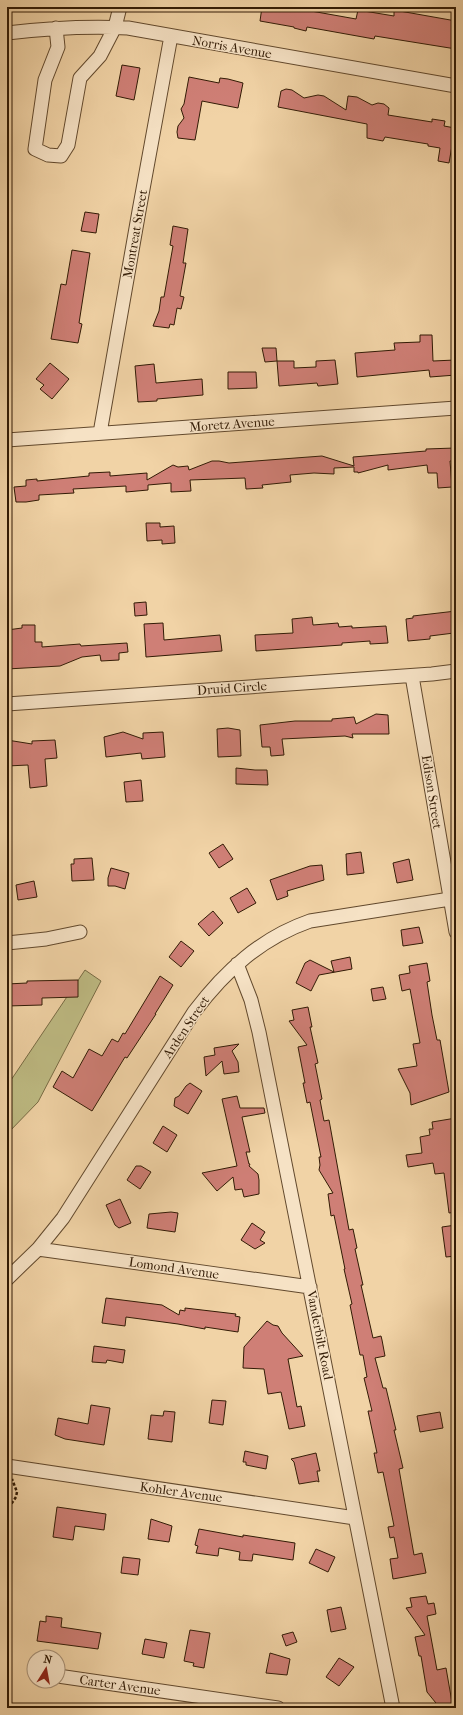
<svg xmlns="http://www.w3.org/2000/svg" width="463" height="1715" font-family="'IM FELL French Canon',serif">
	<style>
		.green { fill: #bebb83; stroke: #786b44 }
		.building { fill: #cf7f76; stroke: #321b05 }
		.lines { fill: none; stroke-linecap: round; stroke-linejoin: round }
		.minor-casing { stroke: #62492d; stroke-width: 15 }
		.path { stroke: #321b05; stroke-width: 2.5; stroke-dasharray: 3 2; stroke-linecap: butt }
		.minor { stroke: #f6e2c5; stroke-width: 13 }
		.labels { text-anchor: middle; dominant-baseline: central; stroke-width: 3; stroke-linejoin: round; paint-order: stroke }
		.street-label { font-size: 13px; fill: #321b05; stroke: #f6e2c5 }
	</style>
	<rect width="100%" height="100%" fill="#f1d3a6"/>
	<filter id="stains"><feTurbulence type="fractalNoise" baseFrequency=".005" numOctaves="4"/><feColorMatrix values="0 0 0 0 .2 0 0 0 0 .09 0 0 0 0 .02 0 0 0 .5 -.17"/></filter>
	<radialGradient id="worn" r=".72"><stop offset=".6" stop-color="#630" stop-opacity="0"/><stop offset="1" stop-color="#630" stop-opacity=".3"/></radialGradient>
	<path class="green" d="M85 970 101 981 38 1102 7 1134V1086Z"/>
	<path class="building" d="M262 7H312L311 11 356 19 358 10 394 16V10L456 21V49L375 36 374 39 307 27 306 31 294 28V27L260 21Z
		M122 65 140 68 134 100 116 96Z
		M189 77 219 83 220 78 228 79 243 83 238 108 202 101 195 140 178 138 177 132 178 126 184 118 181 109 184 104Z
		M286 89 292 90 304 98 318 95 324 96 346 110 348 96 357 97 372 105 378 103 384 104 389 108 388 115 432 122V119L445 121 444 126 455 128 449 163 438 161 440 148 428 146V144L385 137 383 141 367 138V124L278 107 281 91Z
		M85 212 99 214 96 233 81 231Z
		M173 226 188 229 183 263H186L180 296 184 297 181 309 177 308 174 325 170 324 169 328 153 326 159 311 161 297H164L173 246 170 245Z
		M72 250 90 253 79 323 82 324 78 343 51 339 61 284 66 285Z
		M420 335H432L433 361 455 360 456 375 430 377 429 370 357 377 355 353 395 350 394 343 420 342Z
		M262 348H276L277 361 265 362Z
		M335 360 338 384 318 386 317 383 279 386 277 361H294V368L316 367V361Z
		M50 363 69 379 52 399 40 389 44 385 36 379Z
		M154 364 156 383 202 379 203 395 157 399V401L138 402 135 366Z
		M228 372H256L257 388 228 389Z
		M455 448 456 461H450L452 487 438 488 437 473H428L427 465 388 470V465L358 473V472H354V467L334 468V474L314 473 290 475 291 482 262 485 263 488 246 489 245 478 190 480 191 491 171 492V483L148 485V490L126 492V486L73 489 74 493 39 495V500L26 502H16L14 487 26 486V480L37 479V481L89 476V473L110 472V476L147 473V480L173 465 178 467 188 466 189 470 212 461H219L229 463 322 456 354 466 353 457 426 451V449Z
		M146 523H160V527L174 526 175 543 162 544V540L147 541Z
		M146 602 147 615 135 616 134 603Z
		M456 611V628H453L454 633 430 636V639L408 641 406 619 413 618V616Z
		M312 617 313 625 338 623 339 627 352 626V628L386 626 388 643 370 644V641L342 643V645L256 651 255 635 293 633 292 619Z
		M163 623 164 640 220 635 222 651 146 657 144 624Z
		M22 625H35V642H42V647L80 644 81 646 127 643 128 652 119 653V660L101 661 100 655 82 657 60 666 7 669V630L22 628Z
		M376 714 388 715 389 734H352L353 738 345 736 282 739 284 755 271 756 270 747H262L260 725 295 721H332V719L354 717 356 724Z
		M228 728 240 730 241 756 218 757 217 729Z
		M123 732 143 739V733L163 732 165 757 142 759 141 753 106 757 104 737Z
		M7 740 32 744V741L55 740 57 758 45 759 47 786 30 788 28 765 7 766Z
		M236 768 255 770H267L268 785 236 784Z
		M141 780 143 801 126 802 124 782Z
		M223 844 233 859 219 868 209 853Z
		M361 852 364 873 347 875 346 854Z
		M92 858 94 880 72 881 71 864H74V859Z
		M409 859 413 880 397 883 393 863Z
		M322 865 324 880 287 891 288 896 277 900 270 880 310 866Z
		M111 868 129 873 125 889 115 886H108V878Z
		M34 881 37 897 18 900 16 885Z
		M247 888 256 903 238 913 230 898Z
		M213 911 223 923 209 936 198 924Z
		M419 927 423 943 403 946 401 930Z
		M181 941 194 951 181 967 169 957Z
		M350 957 352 969 319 975 311 991 296 983 305 963 310 960 334 972 331 961Z
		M427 963 430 981 427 982 432 1015 437 1040H440L449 1092 411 1105 410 1093 398 1069 417 1066 413 1044 420 1043 410 989 402 991 399 975 410 973 409 966Z
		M160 976 173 985 155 1014H156L127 1058 125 1057 92 1111 53 1087 62 1071 73 1078 89 1049 102 1056 112 1039 118 1042 123 1033 125 1034Z
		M78 980V997L42 998V1005L7 1006V984L27 983V981Z
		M383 987 386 999 373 1001 371 989Z
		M308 1007 312 1027H310L318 1063 315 1064 322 1099 320 1100 324 1121 329 1120 349 1230 353 1229 357 1248 355 1249 363 1285H361L373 1338 381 1336 382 1340 385 1356 375 1358 383 1388H386L396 1430H394L403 1468 399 1469 414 1555 422 1553 426 1573 393 1579 390 1559 398 1558 394 1537 390 1538 388 1527 394 1526 383 1472 378 1473 374 1453H377L368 1411H372L364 1378 367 1377 363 1355H360L350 1305 352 1304 344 1269H345L334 1215 331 1216 328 1194 333 1193 319 1170 320 1165 319 1157H321L310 1102 307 1103 303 1083H305L298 1047 307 1045 289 1021 294 1020 292 1010Z
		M239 1044 232 1051 238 1062 239 1072 224 1074 222 1061 206 1076 204 1057 215 1055 214 1048Z
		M190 1083 202 1091 188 1114 174 1106 175 1098 179 1096 186 1086Z
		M237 1096 240 1108H264L265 1113 242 1117 250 1152H246L249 1164H250L249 1166 258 1174 259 1180V1194L244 1197 242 1189 235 1190 233 1177 217 1191 202 1173 237 1166 222 1099Z
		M456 1118V1212L449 1213 444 1173 435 1174 433 1163 408 1167 406 1155 422 1153 420 1137 430 1135 429 1129H433L432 1122Z
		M163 1126 177 1135 167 1152 153 1143Z
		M136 1166H141L151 1172 140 1189 127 1180Z
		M120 1199 131 1223 119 1228 115 1225 106 1205Z
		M171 1212 178 1213 175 1232 147 1228 149 1214Z
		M252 1223 265 1232 260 1240 265 1243 255 1249 241 1240Z
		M456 1225V1256L446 1257 442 1227Z
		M106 1298 162 1305 179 1315 180 1310 185 1311V1308L236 1314 235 1316 240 1317 238 1332 205 1327V1329L178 1324 126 1317 125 1326 102 1323Z
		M267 1321 273 1325 278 1326 282 1333 303 1356 288 1359 297 1407 301 1406 305 1426 289 1429 281 1392 268 1394 264 1369 243 1368 244 1347Z
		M94 1346 125 1350 123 1363 107 1360 106 1363 92 1362Z
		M212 1400 226 1401 223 1425 209 1423Z
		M91 1405 110 1408 104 1445 65 1439 55 1435 58 1418 88 1424Z
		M164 1411 175 1412 172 1442 148 1439 151 1415 163 1416Z
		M440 1412 443 1428 420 1432 417 1416Z
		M245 1451 268 1456 266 1469 246 1465V1462H243Z
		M316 1453 320 1471H317L319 1482 317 1481 299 1484 294 1462 291 1459Z
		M57 1507 106 1514 104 1530 75 1526 73 1540 53 1537Z
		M151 1519 172 1526 169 1542 148 1539Z
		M199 1529 243 1537V1535L295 1543 293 1560 253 1554 252 1561 239 1560 240 1552 219 1548 218 1556 196 1553 198 1546 195 1545Z
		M316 1549 335 1557 328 1572 309 1563Z
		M123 1557 140 1559 138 1575 121 1573Z
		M426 1596 428 1604 434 1603 436 1614 427 1616 437 1670 446 1668 453 1708H440L427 1692 421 1656H419L415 1637 425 1635 406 1608 412 1607 410 1598Z
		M341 1607 346 1629 331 1632 327 1610Z
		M46 1616 62 1618 61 1627 101 1633 98 1649 37 1641 40 1621 46 1622Z
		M190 1630 210 1633 204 1668 193 1666 194 1663 184 1661Z
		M293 1632 297 1642 286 1646 282 1635Z
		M145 1639 167 1643 164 1658 142 1654Z
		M270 1653 290 1659 287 1675 266 1673Z
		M339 1658 354 1667 339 1686 326 1677Z"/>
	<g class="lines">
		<g class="minor-casing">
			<path id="minor" d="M56 28 58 47 45 80 35 149 48 155 61 156 68 145 80 78 100 56 115 27 120 7
				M7 33C49 28 86 26 128 28L456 86
				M100 433 139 211 171 36
				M7 440 456 408
				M412 676 456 932
				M7 704 432 674 456 671
				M7 943 46 939 80 932
				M237 964 251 1000 259 1032 393 1708
				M38 1249 310 1287
				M7 1279 38 1249 63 1218 194 1012C225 971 261 938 310 921L450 899
				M7 1466 355 1518
				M58 1676 278 1708"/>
		</g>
		<path class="path" d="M7 1528 10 1506 16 1497 17 1492 12 1479"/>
		<use href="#minor" class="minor"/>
	</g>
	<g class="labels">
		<g class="street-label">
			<text transform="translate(232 47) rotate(10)">Norris Avenue</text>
			<text transform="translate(135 234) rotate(-80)">Montreat Street</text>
			<text transform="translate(232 424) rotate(-4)">Moretz Avenue</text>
			<text transform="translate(232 688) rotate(-4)">Druid Circle</text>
			<text transform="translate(432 792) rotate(81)">Edison Street</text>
			<text transform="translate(186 1027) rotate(-56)">Arden Street</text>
			<text transform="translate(174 1268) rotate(8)">Lomond Avenue</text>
			<text transform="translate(320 1335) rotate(79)">Vanderbilt Road</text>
			<text transform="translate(181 1492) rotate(8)">Kohler Avenue</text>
			<text transform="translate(120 1685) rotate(8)">Carter Avenue</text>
		</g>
	</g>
	<rect width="463" height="1715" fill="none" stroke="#f1d3a6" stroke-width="24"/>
	<rect x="8" y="8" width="447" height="1699" fill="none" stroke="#321b05" stroke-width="2"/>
	<rect x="12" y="12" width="439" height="1691" fill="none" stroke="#321b05"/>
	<g transform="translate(46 1669) rotate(11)"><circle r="19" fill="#f6e2c5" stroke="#a89278"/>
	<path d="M0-3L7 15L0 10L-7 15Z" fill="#8f2418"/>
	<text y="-6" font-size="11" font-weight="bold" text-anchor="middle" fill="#321b05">N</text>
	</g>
	<rect width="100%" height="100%" filter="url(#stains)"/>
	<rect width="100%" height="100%" fill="url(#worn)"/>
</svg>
